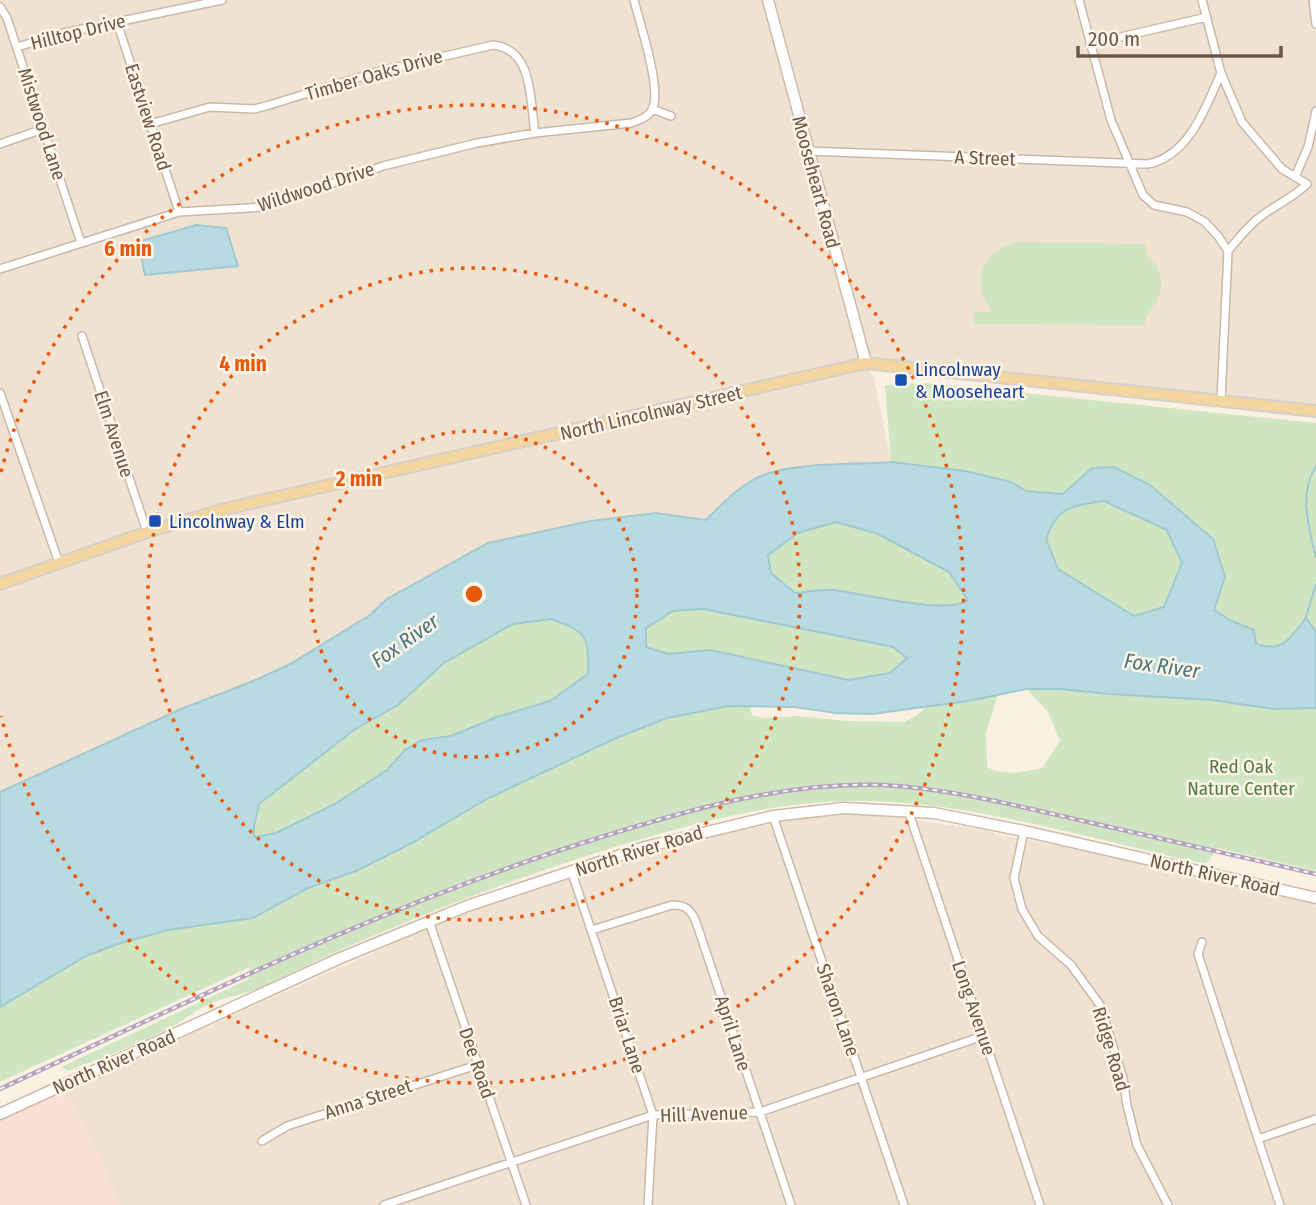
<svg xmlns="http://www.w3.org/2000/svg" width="1316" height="1205" font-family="'Fira Sans Condensed',sans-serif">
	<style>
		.residential { fill: #f0e2d1 }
		.commercial { fill: #f9e1d6 }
		.green { fill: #d0e5c2 }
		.water { fill: #b8dae1; stroke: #a0c9d2; stroke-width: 2; fill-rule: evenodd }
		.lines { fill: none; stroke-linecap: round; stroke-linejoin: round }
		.stream { stroke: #a0c9d2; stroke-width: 2 }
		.street-casing { stroke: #c9b8aa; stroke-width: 10 }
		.secondary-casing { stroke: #cebaaa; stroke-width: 13 }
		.primary-casing { stroke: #d6d0cd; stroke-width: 14 }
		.street { stroke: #fff; stroke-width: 7 }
		.secondary { stroke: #fff; stroke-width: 10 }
		.primary { stroke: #f3d59f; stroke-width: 10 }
		.rail-casing { stroke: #b3a2c1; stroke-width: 4.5 }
		.rail { stroke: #fdf5e7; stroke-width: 2; stroke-dasharray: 5; stroke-linecap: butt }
		.ring { fill: none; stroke: #e8590c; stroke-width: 3.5; stroke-dasharray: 3.5 7 }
		.transit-dot { fill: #1a4fb4; stroke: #fdf5e7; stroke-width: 2.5 }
		.labels { text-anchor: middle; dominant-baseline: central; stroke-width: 5; stroke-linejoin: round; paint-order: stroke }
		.street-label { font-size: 19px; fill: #6e584b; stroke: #fdf5e7 }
		.transit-label { font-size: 19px; fill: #164399; stroke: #fdf5e7; text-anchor: start }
		.park-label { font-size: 19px; fill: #557947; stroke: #fdf5e7 }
		.water-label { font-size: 21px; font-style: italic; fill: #477680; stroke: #fdf5e7 }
		.centre { fill: #e8590c; stroke: #fdf5e7; stroke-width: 3.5 }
		.ring-label { font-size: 21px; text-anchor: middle; font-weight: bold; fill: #e8590c; stroke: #fdf5e7; stroke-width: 5; stroke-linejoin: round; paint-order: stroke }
	</style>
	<rect width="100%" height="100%" fill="#faf1e2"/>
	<path class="residential" d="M0 0H767L860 359 874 377 891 462 796 467 726 500 706 520 656 513 590 521 488 543 387 599 370 615 292 663 256 680 181 709 0 792Z
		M775 0H1316V408L870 358Z
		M845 814 896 817 989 831 1004 836 1079 849 1316 904V1205H121L67 1089 442 922 520 894 697 839 802 817Z"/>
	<path class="commercial" d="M67 1089 121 1205H0V1120Z"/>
	<path class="green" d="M1015 242 1147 244 1145 253C1159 265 1167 283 1157 300 1152 310 1145 314 1145 325L974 324V312H993C969 284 981 253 1015 242Z
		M927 383 1316 423V632L1306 618C1289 638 1284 653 1256 644L1254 630 1232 621 1213 609 1225 577 1092 468 1063 494 1026 491 1011 482 965 471 891 462 885 385Z
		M1104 501 1167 530 1183 563 1164 607 1134 616 1058 569 1046 539C1057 505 1072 507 1104 501Z
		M836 522 878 534 949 572 968 600C947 616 862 593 833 590 821 589 807 592 795 593L771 573 768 555 798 533Z
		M703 609 893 647 908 658 890 673 848 680 710 650 668 654 646 647V628L673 611Z
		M551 619C588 632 588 635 588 674L550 701 497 717 451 736 422 740 405 750 387 770 333 805 276 833 254 837V826L259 804 354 730 398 705 444 663 513 624Z
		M1027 689H1061L1109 694 1212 700 1274 709 1316 708V871L1218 848 1206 864C1095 841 984 804 870 801 796 799 723 816 652 836 547 866 447 904 347 947 316 960 286 976 255 990 241 995 227 997 214 1002 198 1008 183 1021 168 1029 135 1045 102 1058 68 1071L61 1067 249 979 250 967 0 1082V1007L86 956 118 944 168 930 253 918 308 888 356 871 410 844 487 799 614 739 667 718 728 706H750L752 715 761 718 796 716 847 721 904 722 917 715 927 707 998 694 986 733 987 767C1003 776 1024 772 1042 768L1060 741 1048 712Z"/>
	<path class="water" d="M196 225 226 228 238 266 145 275 138 242Z
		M891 462 965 471 1011 482 1026 491 1063 494 1092 468 1114 467 1150 485 1213 539 1225 577 1214 610 1232 621 1254 630 1256 644C1284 653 1290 638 1306 618L1316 632V708L1274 709 1212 700 1109 694 1061 689H1027L968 701 872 714 836 713 795 707 728 706 667 718 614 739 487 799 410 844 356 871 308 888 253 918 168 930 118 944 86 956 0 1007V792L181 709 256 680 292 663 370 615 387 599 488 543 590 521 656 513 706 520C722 504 740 485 761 476 793 462 856 465 891 462ZM1104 501 1167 530 1182 563 1164 607 1134 616 1058 569 1046 539C1057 506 1073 506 1104 501ZM836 522 878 534 949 572 968 600C947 616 862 593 833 590 821 589 807 592 795 593L771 573 768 555 798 533ZM703 609 893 647 907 658 890 673 848 680 710 650 668 654 646 647V628L673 611ZM551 619C587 632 589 635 588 674L550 701 497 717 451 736 422 740 405 750 387 770 333 805 276 833 254 837V826L259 804 354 730 398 705 444 663 513 624Z"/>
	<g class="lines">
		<path class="stream" d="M1316 466C1298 494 1309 528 1316 558
			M1305 620 1316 584"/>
		<g class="street-casing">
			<path id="street" d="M1079 0 1111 120 1143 195 1154 205 1187 212 1205 222 1218 236 1228 251
				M1202 0 1221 73 1242 122 1282 169 1307 184
				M1313 0 1316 24
				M0 7 7 18 81 243
				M117 22 179 212
				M1090 44 1207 17
				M17 47 64 33 222 0
				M652 109 671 116
				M150 124 210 107 254 109 266 106 380 71 493 45C534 49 530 102 535 133
				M0 144 43 129
				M808 151 1148 164C1189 156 1206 107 1221 73
				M1295 177 1308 147 1316 111
				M1228 251C1238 239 1247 227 1260 217 1275 205 1293 198 1307 184
				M0 269 179 212 263 207 383 166 477 143 535 133 631 123C640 120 649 117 653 108 661 86 640 24 634 0
				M82 336 147 532
				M0 393 59 563
				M1221 400 1228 251
				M908 810 1040 1205
				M773 816 904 1205
				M1024 831 1014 878 1022 909 1038 936 1071 965 1100 1005 1123 1078 1127 1105 1137 1145 1168 1205
				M571 870 653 1115 648 1205
				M429 921 526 1205
				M592 930 672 905C684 905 689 908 695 919L791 1205
				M1202 942 1198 954 1258 1139
				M262 1141 287 1126 477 1065
				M384 1205 653 1115 760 1112 983 1036
				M1280 1205 1258 1139 1316 1119"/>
		</g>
		<g class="secondary-casing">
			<path id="secondary" d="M768 0 866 363
				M0 1114 338 959 467 906 645 847 773 816 844 808 934 813 1024 831 1316 898"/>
		</g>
		<g class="primary-casing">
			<path id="primary" d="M0 584 147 532 225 509 866 363 1316 411"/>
		</g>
		<use href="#street" class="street"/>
		<use href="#secondary" class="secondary"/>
		<use href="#primary" class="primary"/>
		<g class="rail-casing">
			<path id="rail" d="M0 1089C196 998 389 903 595 839 688 810 783 782 881 785 948 788 1013 805 1079 820 1158 838 1237 856 1316 874"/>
		</g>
		<use href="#rail" class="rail"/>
	</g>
	<g class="ring">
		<circle cx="474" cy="594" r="163"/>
		<circle cx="474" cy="594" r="326"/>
		<path d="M1 472A489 489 0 1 1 1 716"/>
	</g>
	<g class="transit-dot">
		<rect x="894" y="373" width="14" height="14" rx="3.5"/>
		<rect x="148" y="514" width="14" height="14" rx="3.5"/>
	</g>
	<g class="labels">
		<g class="street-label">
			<text transform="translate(78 32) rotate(-14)">Hilltop Drive</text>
			<text transform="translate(374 75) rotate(-16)">Timber Oaks Drive</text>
			<text transform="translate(148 117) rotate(72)">Eastview Road</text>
			<text transform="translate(42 124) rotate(72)">Mistwood Lane</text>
			<text transform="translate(985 158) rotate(2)">A Street</text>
			<text transform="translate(816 182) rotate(75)">Mooseheart Road</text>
			<text transform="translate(316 187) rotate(-18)">Wildwood Drive</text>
			<text transform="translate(651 413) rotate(-13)">North Lincolnway Street</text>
			<text transform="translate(114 434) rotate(72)">Elm Avenue</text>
			<text transform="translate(639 851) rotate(-17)">North River Road</text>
			<text transform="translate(1215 875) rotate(13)">North River Road</text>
			<text transform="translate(974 1008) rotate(71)">Long Avenue</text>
			<text transform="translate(838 1010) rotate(71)">Sharon Lane</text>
			<text transform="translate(733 1033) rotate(72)">April Lane</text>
			<text transform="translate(627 1035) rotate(72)">Briar Lane</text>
			<text transform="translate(1111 1049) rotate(73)">Ridge Road</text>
			<text transform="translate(114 1062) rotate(-24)">North River Road</text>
			<text transform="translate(477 1063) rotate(71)">Dee Road</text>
			<text transform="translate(368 1099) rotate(-18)">Anna Street</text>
			<text transform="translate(704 1114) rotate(-2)">Hill Avenue</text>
		</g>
		<g class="transit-label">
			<text x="915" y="369">Lincolnway<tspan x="915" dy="22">&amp; Mooseheart</tspan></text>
			<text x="169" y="521">Lincolnway &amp; Elm</text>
		</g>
		<g class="park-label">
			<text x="1241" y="766">Red Oak<tspan x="1241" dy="22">Nature Center</tspan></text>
		</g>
		<g class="water-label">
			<text transform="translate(405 641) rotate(-35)">Fox River</text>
			<text transform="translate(1162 666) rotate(8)">Fox River</text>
		</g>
	</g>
	<circle cx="474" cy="594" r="10" class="centre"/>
	<g class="ring-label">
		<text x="128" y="256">6 min</text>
		<text x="243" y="371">4 min</text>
		<text x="359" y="486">2 min</text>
	</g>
	<path d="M1078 46v10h203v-10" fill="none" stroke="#6e584b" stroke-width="3.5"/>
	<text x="1088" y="46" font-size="21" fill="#6e584b" stroke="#fdf5e7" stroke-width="5" paint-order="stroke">200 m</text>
</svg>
